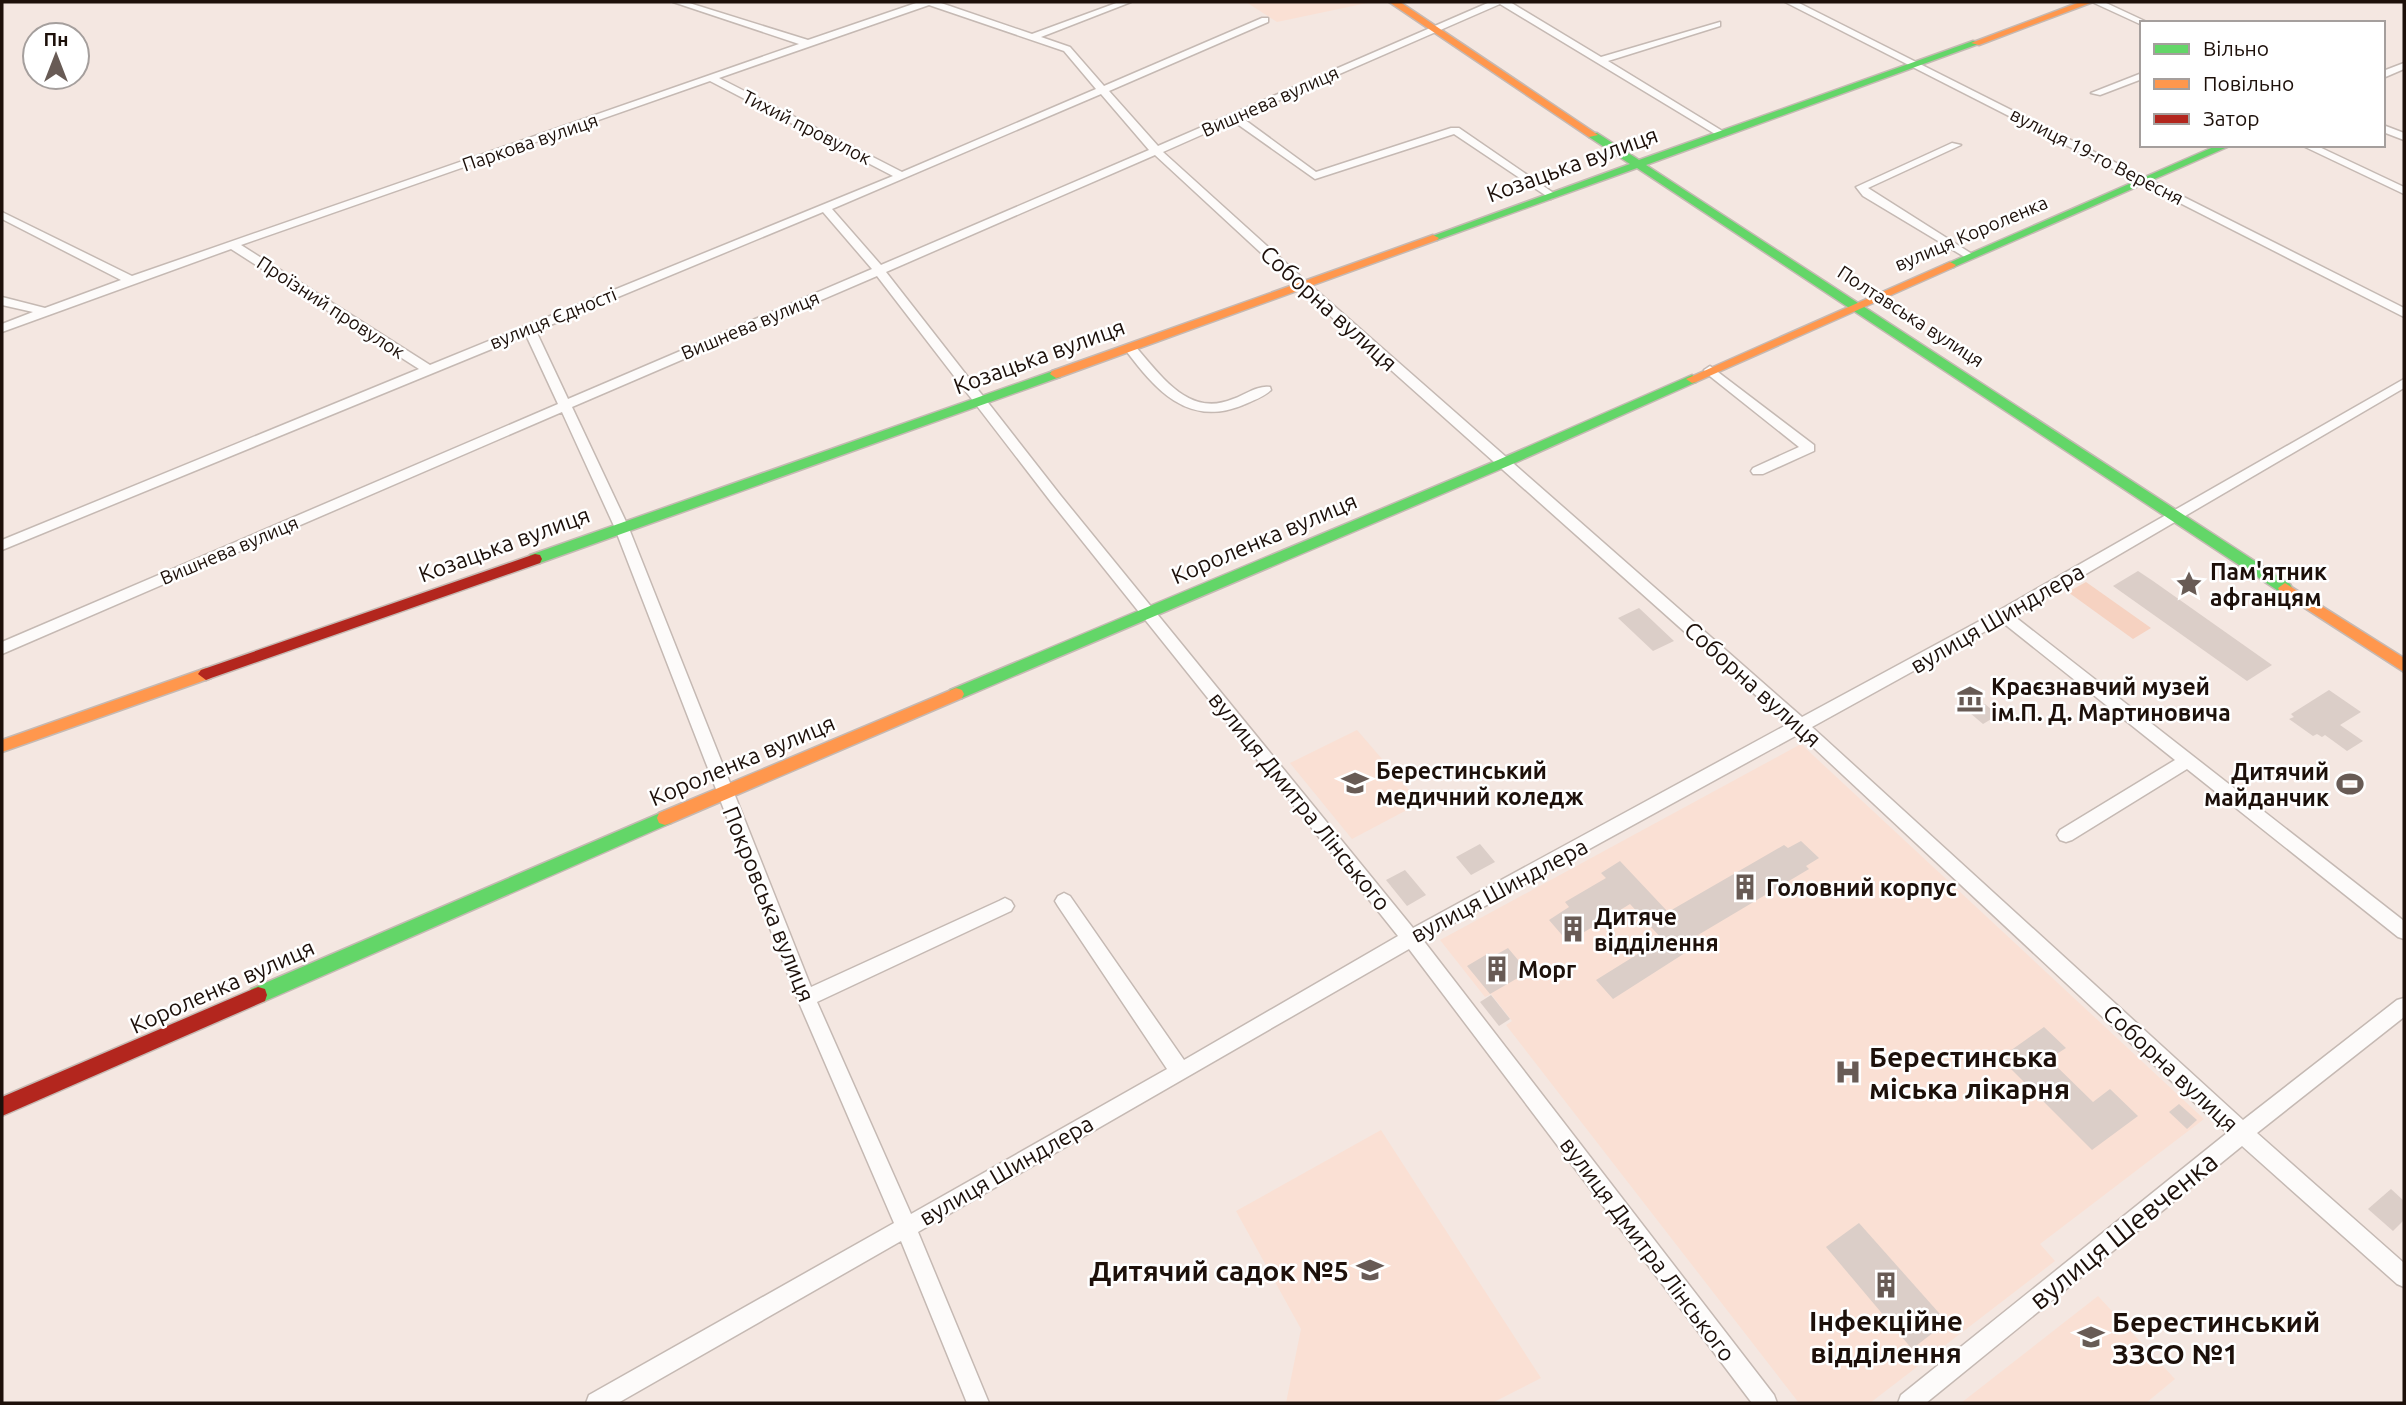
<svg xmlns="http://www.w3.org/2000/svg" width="2406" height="1405" font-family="Ubuntu,sans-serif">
	<rect width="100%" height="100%" fill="#f4e7e1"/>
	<g fill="#fae0d4">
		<path d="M1246,2H1372L1277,22Z"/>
		<path d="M1357,730L1420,803L1352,839L1290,763Z"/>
		<path d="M1801,744L2204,1119L2040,1244L2055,1261L1870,1403H1799L1506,1025L1512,1021L1491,994L1485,997L1440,940Z"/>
		<path d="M1381,1130L1541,1378L1492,1403H1286L1301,1329L1236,1211Z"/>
		<path d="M2098,1296L2175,1379L2146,1403H1961Z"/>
	</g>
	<path fill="#f6d2c1" d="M2086,582L2151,628L2133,639L2068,592Z"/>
	<g fill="#dbcec8">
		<path d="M2138,571L2153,581L2272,665L2247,681L2113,586Z"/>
		<path d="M1639,608L1674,641L1653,651L1618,618Z"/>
		<path d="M2329,690L2361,712L2340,725L2363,741L2347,751L2325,735L2322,737L2317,734L2313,736L2289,719L2294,717L2291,714Z"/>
		<path d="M1985,704L1998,715L1983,724L1970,713Z"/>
		<path d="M1801,841L1819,858L1806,866L1809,869L1693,938L1699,944L1613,999L1596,980L1662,939L1630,904L1568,942L1549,920L1569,907L1565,902L1606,878L1601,873L1620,861L1668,912L1784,845L1788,848Z"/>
		<path d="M1480,844L1495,862L1471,875L1456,857Z"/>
		<path d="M1405,870L1426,895L1407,906L1386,880Z"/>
		<path d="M1508,948L1528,972L1490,994L1467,966L1489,953L1492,957Z"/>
		<path d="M1491,995L1510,1019L1499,1026L1480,1002Z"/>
		<path d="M2044,1027L2066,1048L2049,1059L2093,1102L2110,1089L2138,1116L2092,1150L2000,1058Z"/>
		<path d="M2179,1104L2197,1120L2187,1129L2169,1112Z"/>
		<path d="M2391,1189L2404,1201V1220L2393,1231L2368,1209Z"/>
		<path d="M1859,1223L1947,1322L1912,1349L1826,1247Z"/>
	</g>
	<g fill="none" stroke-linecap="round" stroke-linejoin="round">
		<g stroke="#c5b9b3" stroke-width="3">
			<g id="street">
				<path d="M673,2H686L808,40L919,2H938L1032,34L1119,2H1131L1041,37L1070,47L1104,86L1262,18H1268V22L1109,91L1158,146L1490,2H1510L1601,57L1720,22V26L1608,61L1724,132V136L1720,137L1500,4L1241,117L1316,172L1451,128H1459L1555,194L1556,196L1551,199L1454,134L1315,179L1233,121L1163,152L1307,282L1802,717L1998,611L2404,379V388L2014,616L2404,921V939L2398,937L2187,769L2072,840L2066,842L2060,840L2057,835L2060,830L2175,760L2002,622L1812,727L2243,1120L2397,1000L2404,998V1017L2257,1133L2404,1263V1287L2397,1284L2242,1146L1926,1403H1898L1901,1395L2227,1133L1799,734L1423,940L1774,1395L1777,1403H1752L1409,949L918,1232L989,1403H967L901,1241L618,1403H586L589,1395L894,1223L797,998L614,526L562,412L2,654V642L558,404L526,335L2,550V540L419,369L231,249L2,332V324L33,312L2,305V297L45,308L121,280L2,219V212L132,276L799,44ZM929,5L1064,51L1096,89L902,172L719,78ZM710,81L893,176L430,365L241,245ZM1101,94L1149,150L881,265L832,209ZM1155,155L1299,288L1788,724L1413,928L1061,496L886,272ZM823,212L872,269L568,399L536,331ZM877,276L1051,502L1398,936L1184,1060L1070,896L1064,893L1058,896L1055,901L1058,906L1167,1069L911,1214L817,1002L1011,911L1014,906L1011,901L1005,898L999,901L811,987L628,526L572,407Z"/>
				<path d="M1785,2H1797L2404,308V317Z"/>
				<path d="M2092,2H2104L2149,23H2142V25Z"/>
				<path d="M2404,63V69L2383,78V71Z"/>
				<path d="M2142,73V79L2100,95L2091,93Z"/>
				<path d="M2383,125L2404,133V140L2383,132Z"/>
				<path d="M1952,143L1961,145L1868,188L1972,254L1974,256L1968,259L1863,196L1856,187Z"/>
				<path d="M2301,145H2315L2404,187V194Z"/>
				<path d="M1130,344L1134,345C1161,375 1188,418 1233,399C1245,395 1257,385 1270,387L1271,390C1264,397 1252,401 1243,405C1187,428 1155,389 1124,348Z"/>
				<path d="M1710,366L1814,445V451L1763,474H1753L1751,471L1753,468L1799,447L1706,373L1704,370Z"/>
			</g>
		</g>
		<g stroke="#c5b9b3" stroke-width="3">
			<g id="fast">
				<path d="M1973,41L1981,43L1646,165L2290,584L2292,588L2290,592H2280L1637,168L1437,240L1427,238L1630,164L1589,137V133H1597L1639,160Z"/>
				<path d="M2218,145H2232L1954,267L1950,268L1944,265Z"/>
				<path d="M1056,370L1062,374L1060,377L540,563L535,564L528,559L530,555Z"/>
				<path d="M1692,375L1698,379L1696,382L1508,466L962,698H950L948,694L950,690L1498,460Z"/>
				<path d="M665,811L671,813L673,818L671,823L265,1001L258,1003L251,1001L249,995L251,989Z"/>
			</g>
		</g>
		<g stroke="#c5b9b3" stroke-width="3">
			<g id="slow">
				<path d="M1389,2H1400L1598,135L1589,137Z"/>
				<path d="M2080,2H2093L1979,45L1971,43Z"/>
				<path d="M1433,235L1439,238L1437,240L1060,377L1056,378L1050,374L1052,371Z"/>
				<path d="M1950,262L1956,265L1954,267L1696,382L1692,383L1686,379Z"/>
				<path d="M2285,583L2404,658V672L2280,592L2278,588Z"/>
				<path d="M206,668L214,674L211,678L2,752V740Z"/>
				<path d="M956,688L962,690L964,694L962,698L671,823L665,825L659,823L657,818L659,813Z"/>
			</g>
		</g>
		<g stroke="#c5b9b3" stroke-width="3">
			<g id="jam">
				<path d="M535,554L540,555L542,559L540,563L211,678L206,680L198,674L201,670Z"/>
				<path d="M258,987L265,989L267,995L265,1001L2,1116V1097Z"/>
			</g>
		</g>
		<use href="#street" fill="#fdfbfa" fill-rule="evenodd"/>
		<use href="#fast" fill="#63d668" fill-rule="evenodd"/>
		<use href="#slow" fill="#ff974d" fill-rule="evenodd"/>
		<use href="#jam" fill="#b3261e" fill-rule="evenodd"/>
	</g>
	<defs>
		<g id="sight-bare" transform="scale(2.1)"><path d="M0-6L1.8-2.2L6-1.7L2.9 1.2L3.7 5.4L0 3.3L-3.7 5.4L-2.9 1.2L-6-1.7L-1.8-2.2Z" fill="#685b55" stroke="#fff" stroke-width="2.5" paint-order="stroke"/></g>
		<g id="museum-bare" transform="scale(2.1)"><path d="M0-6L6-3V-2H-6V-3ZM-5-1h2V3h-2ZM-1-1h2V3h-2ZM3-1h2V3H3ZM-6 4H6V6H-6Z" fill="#685b55" stroke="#fff" stroke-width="2.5" paint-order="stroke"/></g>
		<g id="university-bare" transform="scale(2.1)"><path d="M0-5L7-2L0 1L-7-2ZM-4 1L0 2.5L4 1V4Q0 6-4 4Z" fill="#685b55" stroke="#fff" stroke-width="2.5" paint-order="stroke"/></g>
		<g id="stadium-bare" transform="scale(2.1)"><path d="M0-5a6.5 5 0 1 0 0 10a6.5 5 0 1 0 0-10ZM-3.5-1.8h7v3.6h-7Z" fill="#685b55" stroke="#fff" stroke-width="2.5" paint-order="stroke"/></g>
		<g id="building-bare" transform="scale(2.1)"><path d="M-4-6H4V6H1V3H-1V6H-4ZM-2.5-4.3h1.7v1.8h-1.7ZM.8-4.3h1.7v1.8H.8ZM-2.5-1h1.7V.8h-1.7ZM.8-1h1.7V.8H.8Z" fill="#685b55" stroke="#fff" stroke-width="2.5" paint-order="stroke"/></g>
		<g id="hospital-bare" transform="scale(2.1)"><path d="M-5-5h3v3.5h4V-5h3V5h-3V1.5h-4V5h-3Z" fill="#685b55" stroke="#fff" stroke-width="2.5" paint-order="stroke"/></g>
		<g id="school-bare" transform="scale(2.1)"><path d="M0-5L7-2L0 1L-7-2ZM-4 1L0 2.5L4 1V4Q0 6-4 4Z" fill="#685b55" stroke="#fff" stroke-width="2.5" paint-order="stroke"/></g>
	</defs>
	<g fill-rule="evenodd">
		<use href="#sight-bare" x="2189" y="584"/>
		<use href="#museum-bare" x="1970" y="699"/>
		<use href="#university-bare" x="1355" y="783"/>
		<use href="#stadium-bare" x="2350" y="784"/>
		<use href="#building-bare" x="1745" y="887"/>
		<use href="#building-bare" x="1573" y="929"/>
		<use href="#building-bare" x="1497" y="969"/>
		<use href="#hospital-bare" x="1848" y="1072"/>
		<use href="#school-bare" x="1370" y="1270"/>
		<use href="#building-bare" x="1886" y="1285"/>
		<use href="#school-bare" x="2091" y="1337"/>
	</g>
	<g text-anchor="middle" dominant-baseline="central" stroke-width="5" stroke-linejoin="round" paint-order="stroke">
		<g font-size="19" fill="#1d100a" stroke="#fff">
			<text transform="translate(1270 101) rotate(-24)">Вишнева вулиця</text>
			<text transform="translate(807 127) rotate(27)">Тихий провулок</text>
			<text transform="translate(530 142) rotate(-19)">Паркова вулиця</text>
			<text transform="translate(2097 156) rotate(27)">вулиця 19-го Вересня</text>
			<text transform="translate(1971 233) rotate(-23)">вулиця Короленка</text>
			<text transform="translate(331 307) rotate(33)">Проїзний провулок</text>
			<text transform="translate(1911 316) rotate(33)">Полтавська вулиця</text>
			<text transform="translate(553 318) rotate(-22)">вулиця Єдності</text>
			<text transform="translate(750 325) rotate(-23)">Вишнева вулиця</text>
			<text transform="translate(229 550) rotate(-23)">Вишнева вулиця</text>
		</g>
		<g font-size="23" fill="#1d100a" stroke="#fff">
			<text transform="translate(1572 164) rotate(-20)">Козацька вулиця</text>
			<text transform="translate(1329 308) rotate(42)">Соборна вулиця</text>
			<text transform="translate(1039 356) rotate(-20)">Козацька вулиця</text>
			<text transform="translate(1264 538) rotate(-23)">Короленка вулиця</text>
			<text transform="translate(504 544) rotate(-20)">Козацька вулиця</text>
			<text transform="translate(1997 618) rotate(-30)">вулиця Шиндлера</text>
			<text transform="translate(1753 684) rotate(42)">Соборна вулиця</text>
			<text transform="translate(742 760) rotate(-23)">Короленка вулиця</text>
			<text transform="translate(1300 801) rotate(51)">вулиця Дмитра Лінського</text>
			<text transform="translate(1499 890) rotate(-28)">вулиця Шиндлера</text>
			<text transform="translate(769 904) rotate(68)">Покровська вулиця</text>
			<text transform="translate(222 986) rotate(-24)">Короленка вулиця</text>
			<text transform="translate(2171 1068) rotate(43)">Соборна вулиця</text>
			<text transform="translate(1006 1170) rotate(-30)">вулиця Шиндлера</text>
			<text transform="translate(1648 1249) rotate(53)">вулиця Дмитра Лінського</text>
		</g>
		<g font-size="23" font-weight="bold" fill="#1d100a" stroke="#fff" text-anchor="start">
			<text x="2210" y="571">Пам'ятник<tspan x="2210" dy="26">афганцям</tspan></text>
			<text x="1991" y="686">Краєзнавчий музей<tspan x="1991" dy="26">ім.П. Д. Мартиновича</tspan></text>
			<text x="1376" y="770">Берестинський<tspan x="1376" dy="26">медичний коледж</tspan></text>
			<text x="2329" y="771" text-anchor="end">Дитячий<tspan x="2329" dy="26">майданчик</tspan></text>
			<text x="1766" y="887">Головний корпус</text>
			<text x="1594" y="916">Дитяче<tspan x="1594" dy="26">відділення</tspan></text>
			<text x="1518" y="969">Морг</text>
		</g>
		<g font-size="28" font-weight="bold" fill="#1d100a" stroke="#fff" text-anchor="start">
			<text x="1869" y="1056">Берестинська<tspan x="1869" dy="32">міська лікарня</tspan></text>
			<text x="1349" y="1270" text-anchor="end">Дитячий садок №5</text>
			<text x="1886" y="1320" text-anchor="middle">Інфекційне<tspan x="1886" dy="32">відділення</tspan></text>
			<text x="2112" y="1321">Берестинський<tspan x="2112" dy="32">ЗЗСО №1</tspan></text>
		</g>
		<g font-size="28" fill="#1d100a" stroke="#fff">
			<text transform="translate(2123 1230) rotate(-39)">вулиця Шевченка</text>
		</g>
	</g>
	<rect width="2406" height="1405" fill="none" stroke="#1d100a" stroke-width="7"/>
	<rect x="2140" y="21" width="245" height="126" fill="#ffffff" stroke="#a59f9d" stroke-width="2"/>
	<rect x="2154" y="44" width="35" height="10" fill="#63d668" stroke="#a59f9d" stroke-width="2"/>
	<text x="2203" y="56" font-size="21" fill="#1d100a">Вільно</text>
	<rect x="2154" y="79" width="35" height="10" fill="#ff974d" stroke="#a59f9d" stroke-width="2"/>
	<text x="2203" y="91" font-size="21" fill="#1d100a">Повільно</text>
	<rect x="2154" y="114" width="35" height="10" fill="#b3261e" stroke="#a59f9d" stroke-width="2"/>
	<text x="2203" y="126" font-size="21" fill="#1d100a">Затор</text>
	<g transform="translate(56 56)"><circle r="33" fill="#ffffff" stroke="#a59f9d" stroke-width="2"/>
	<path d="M0-5L12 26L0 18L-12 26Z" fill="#685b55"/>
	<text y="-10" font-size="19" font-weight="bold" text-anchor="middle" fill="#1d100a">Пн</text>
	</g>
</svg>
